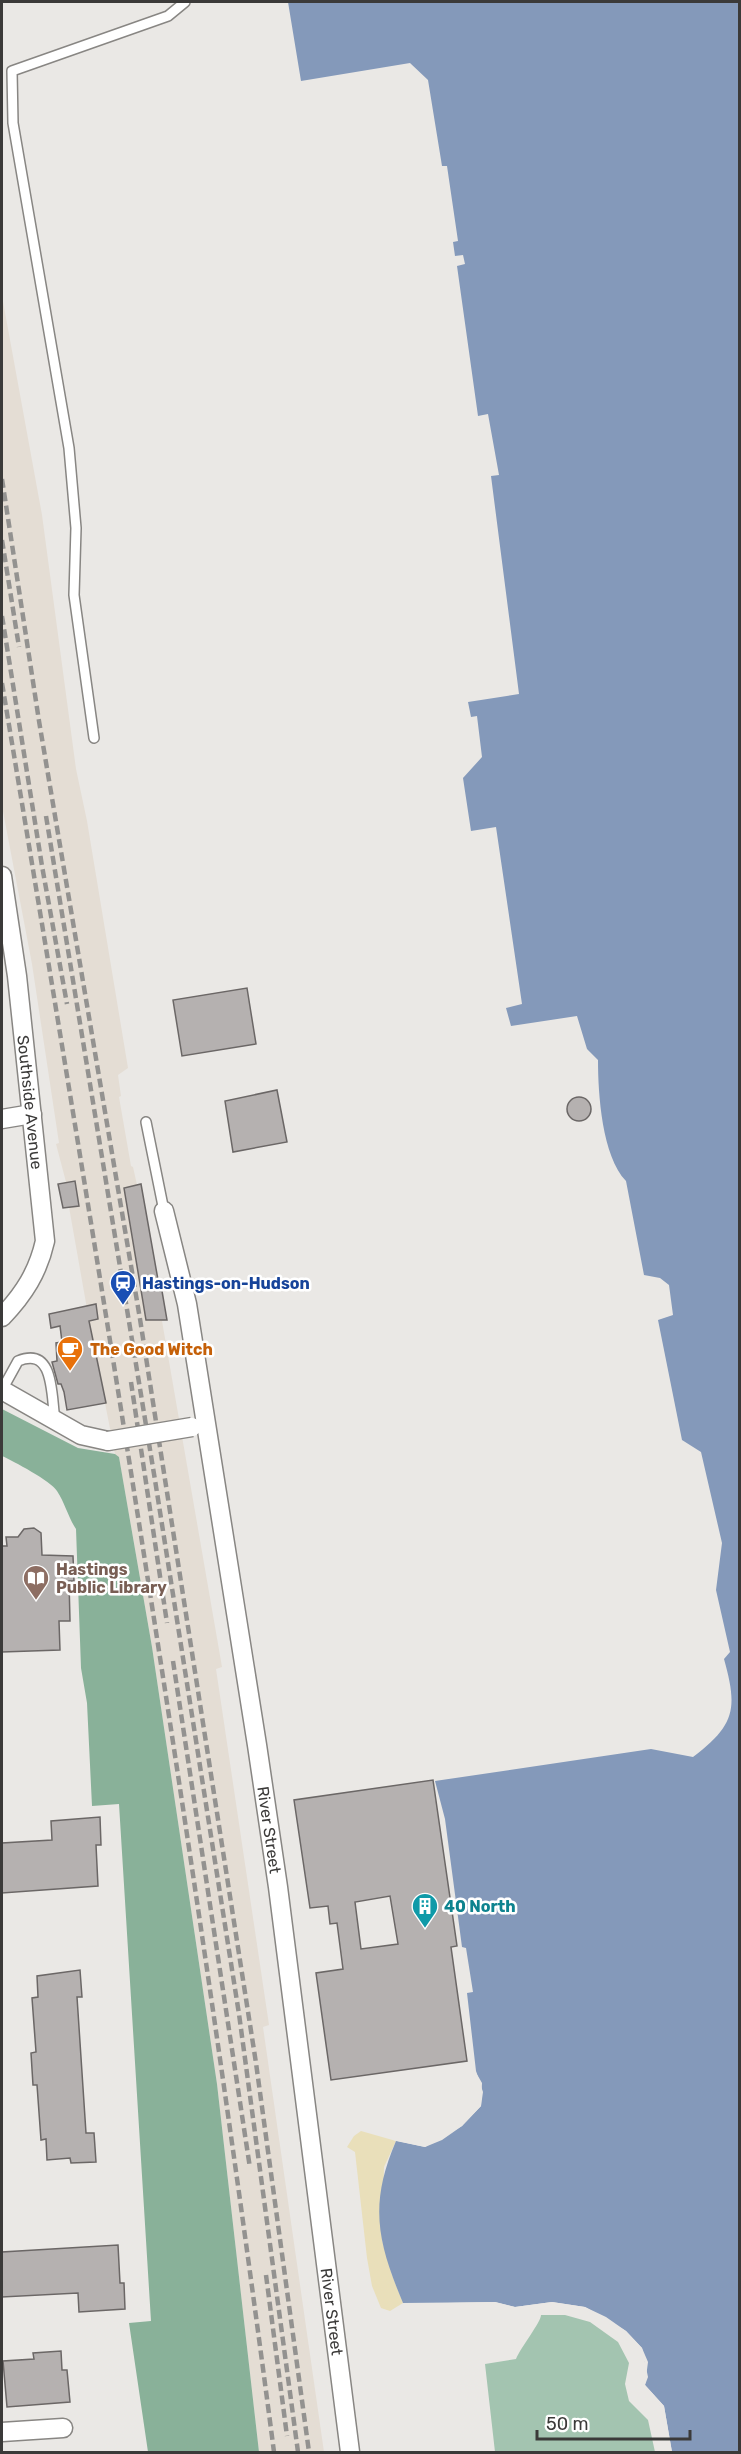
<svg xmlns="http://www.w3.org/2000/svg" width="741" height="2454" font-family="Rubik,sans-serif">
	<rect width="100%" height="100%" fill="#eae8e5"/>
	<path fill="#e4ddd4" d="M2,296L42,515L76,769L87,821L128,1068L118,1075L121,1096L119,1097L131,1166L133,1167L137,1185L141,1184L148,1224L140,1225L160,1291H162L167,1320L162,1321L222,1667L216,1669L269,2025L263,2027L324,2452H259L217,2084L152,1647L119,1457L115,1454L92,1337L69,1207L63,1208L58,1184L66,1182L56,1144L59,1143L32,964L2,806Z"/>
	<path fill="#a3c4b0" d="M541,2315H565L590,2322L618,2342L629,2363L625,2384L629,2401L648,2420L655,2452H495L485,2364L516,2359C521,2347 541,2322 541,2315Z"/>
	<path fill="#89b199" d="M2,1409L78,1448L115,1454L119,1457L152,1647L217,2084L259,2452H148L129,2323L151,2321L119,1804L92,1806L87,1703L81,1668L76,1529C68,1517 65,1503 57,1491C51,1481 13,1461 2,1456Z"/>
	<path fill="#e9dfba" d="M361,2131L396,2141L384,2167L382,2240L392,2275L403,2303L390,2311L381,2308L372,2286L367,2258L355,2152L347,2147L354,2136Z"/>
	<path fill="#8499ba" d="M288,2H739V2452H672L664,2406L645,2385L648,2377L642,2348L626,2331L585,2307L552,2302L515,2307L495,2302L403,2303C377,2241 369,2204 396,2141L425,2147L462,2126L481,2106L483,2092L476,2071L467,1993L473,1992L466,1948L462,1947L445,1819L435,1781L651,1749L693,1757C735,1725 738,1709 724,1659L730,1652L716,1590L722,1543L701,1452L682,1440L658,1320L673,1315L669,1285L660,1278L644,1275L626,1181C602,1156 598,1094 598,1060L587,1049L577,1016L511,1026L506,1008L522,1004L496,827L471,831L463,778L482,757L477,716L471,717L468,702L519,694L491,476L499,475L488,414L478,416L457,266L465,264L463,255L455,256L453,242L458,241L447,166H442L428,80L410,63L301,81Z"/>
	<g fill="#eae8e5">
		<path d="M474,2069L482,2083L481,2106L462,2126L442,2140L425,2147L393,2140L396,2138L425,2144L460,2124L478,2104L480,2092Z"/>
		<path d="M495,2302L515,2307L552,2302L585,2307L606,2317L626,2331L642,2348L648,2362L645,2385L664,2406L672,2452H669L661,2407L642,2386L645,2363L639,2350L605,2320L584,2310L552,2305L515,2310L495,2305L415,2307L401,2304Z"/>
	</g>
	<g fill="#b5b1b0" stroke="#6b6766" stroke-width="1.5" fill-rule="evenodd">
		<path d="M247,988L256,1044L182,1056L173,1000Z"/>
		<path d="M277,1090L287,1142L233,1152L225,1101Z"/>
		<circle cx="579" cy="1109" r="12"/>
		<path d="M75,1181L79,1206L63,1208L58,1184Z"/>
		<path d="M141,1184L160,1291H162L167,1320H146L124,1188Z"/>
		<path d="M96,1304L98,1319L89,1321L106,1403L67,1410L64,1392L61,1384H58L52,1362L57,1361L56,1343L62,1342L60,1326L51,1328L49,1314Z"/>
		<path d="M34,1528L41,1533L42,1555L73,1556L74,1581H69L70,1621H59L60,1650L2,1652V1546H7L6,1537H18L24,1529Z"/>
		<path d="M433,1780L457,1946L451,1947L467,2061L331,2080L316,1973L343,1969L337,1923L330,1924L328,1906L310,1908L294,1800ZM390,1896L398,1944L361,1949L355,1902Z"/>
		<path d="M100,1817L101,1845H96L98,1886L2,1893V1843L52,1840L51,1821Z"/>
		<path d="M80,1970L82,1997H77L86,2133H94L96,2162L71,2163L70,2158L47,2160L46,2139L41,2140L37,2085H33L31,2053L36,2052L32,1998L38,1997L37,1976Z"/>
		<path d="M118,2245L120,2283H124L125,2309L79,2312L78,2293L2,2297V2252Z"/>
		<path d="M61,2351L62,2370H67L70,2402L7,2407L3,2361L34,2359L33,2353Z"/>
	</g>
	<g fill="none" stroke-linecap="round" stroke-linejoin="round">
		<g stroke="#888683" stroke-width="12">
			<g id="lane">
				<path d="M94,738L74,595L76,528L69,448L13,123L12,71L168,16L185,2"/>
				<path d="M146,1122L164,1211"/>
				<path d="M2,1390L18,1361C55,1346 51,1396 55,1420"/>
			</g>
		</g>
		<g stroke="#888683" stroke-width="21">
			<g id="street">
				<path id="s1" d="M2,876L17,976L45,1241C38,1272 24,1294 2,1317"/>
				<path d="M2,1119L32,1114"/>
				<path id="s2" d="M164,1211L187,1304L257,1745L278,1887L350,2452"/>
				<path d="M2,1390L81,1435L108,1441"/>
				<path d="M2,2432L63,2428"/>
			</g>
		</g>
		<use href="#lane" stroke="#fff" stroke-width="9"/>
		<use href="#street" stroke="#fff" stroke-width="18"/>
		<g stroke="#939290" stroke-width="4.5" stroke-dasharray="9 4.5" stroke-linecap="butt">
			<path d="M2,479L39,721L140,1319L256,2063L309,2452"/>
			<path d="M2,540L19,647"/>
			<path d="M2,616L42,866L67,1004"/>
			<path d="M2,683C100,1272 197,1861 274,2452"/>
			<path d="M46,816L155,1480L239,2014L298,2452"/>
			<path d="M131,1382L167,1623"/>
			<path d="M173,1661L250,2168"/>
			<path d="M266,2275L287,2436"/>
		</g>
		<g stroke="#888683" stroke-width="21" stroke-linecap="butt">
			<path id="street-bridge" d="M108,1441L192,1427"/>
		</g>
		<use href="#street-bridge" stroke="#fff" stroke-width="18"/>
	</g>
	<defs>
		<g id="station-pin" transform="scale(1.35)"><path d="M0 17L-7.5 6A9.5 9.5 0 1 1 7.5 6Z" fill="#1a4fb4" stroke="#fff"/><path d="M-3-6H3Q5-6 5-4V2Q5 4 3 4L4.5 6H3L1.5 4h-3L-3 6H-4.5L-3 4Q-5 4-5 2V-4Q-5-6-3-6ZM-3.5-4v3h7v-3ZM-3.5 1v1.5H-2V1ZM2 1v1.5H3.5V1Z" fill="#fff"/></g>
		<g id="cafe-pin" transform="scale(1.35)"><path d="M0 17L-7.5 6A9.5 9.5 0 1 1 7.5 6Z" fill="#e8710a" stroke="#fff"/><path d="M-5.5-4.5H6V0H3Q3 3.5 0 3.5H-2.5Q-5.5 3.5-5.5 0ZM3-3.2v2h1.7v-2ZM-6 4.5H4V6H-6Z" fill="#fff"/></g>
		<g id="library-pin" transform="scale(1.35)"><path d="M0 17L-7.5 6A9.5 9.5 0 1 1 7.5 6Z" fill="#8d6e63" stroke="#fff"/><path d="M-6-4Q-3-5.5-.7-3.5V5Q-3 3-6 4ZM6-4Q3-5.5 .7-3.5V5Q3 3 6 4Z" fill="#fff"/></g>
		<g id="building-pin" transform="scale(1.35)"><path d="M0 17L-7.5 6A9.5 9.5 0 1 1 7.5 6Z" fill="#0f9aa8" stroke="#fff"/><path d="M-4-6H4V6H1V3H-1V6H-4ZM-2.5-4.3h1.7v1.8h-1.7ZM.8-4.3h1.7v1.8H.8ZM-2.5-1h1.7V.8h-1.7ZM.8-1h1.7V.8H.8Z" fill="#fff"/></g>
	</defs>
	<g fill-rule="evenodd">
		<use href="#station-pin" x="123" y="1283"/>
		<use href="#cafe-pin" x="70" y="1349"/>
		<use href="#library-pin" x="36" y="1578"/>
		<use href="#building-pin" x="425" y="1906"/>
	</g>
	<g text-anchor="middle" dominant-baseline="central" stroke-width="5" stroke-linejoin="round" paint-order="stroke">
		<g font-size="16" fill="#3b3a39" stroke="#fff">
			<text stroke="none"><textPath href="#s1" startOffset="228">Southside Avenue</textPath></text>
			<text stroke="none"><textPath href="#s2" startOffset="628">River Street</textPath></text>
			<text stroke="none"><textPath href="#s2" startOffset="1114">River Street</textPath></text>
		</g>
		<g font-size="16" font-weight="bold" fill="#164399" stroke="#fff" text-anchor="start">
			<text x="142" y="1283">Hastings-on-Hudson</text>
		</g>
		<g font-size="16" font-weight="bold" fill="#c56008" stroke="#fff" text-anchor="start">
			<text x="90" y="1349">The Good Witch</text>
		</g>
		<g font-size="16" font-weight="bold" fill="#785e54" stroke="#fff" text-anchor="start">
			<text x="56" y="1569">Hastings<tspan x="56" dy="18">Public Library</tspan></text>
		</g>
		<g font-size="16" font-weight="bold" fill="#0d838f" stroke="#fff" text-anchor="start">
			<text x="444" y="1906">40 North</text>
		</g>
	</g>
	<rect width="741" height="2454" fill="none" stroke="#3b3a39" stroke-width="6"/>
	<path d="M537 2430v9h153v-9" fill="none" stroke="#3b3a39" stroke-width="3"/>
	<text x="546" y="2430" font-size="18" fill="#3b3a39" stroke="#ffffff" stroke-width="4.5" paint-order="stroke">50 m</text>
</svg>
